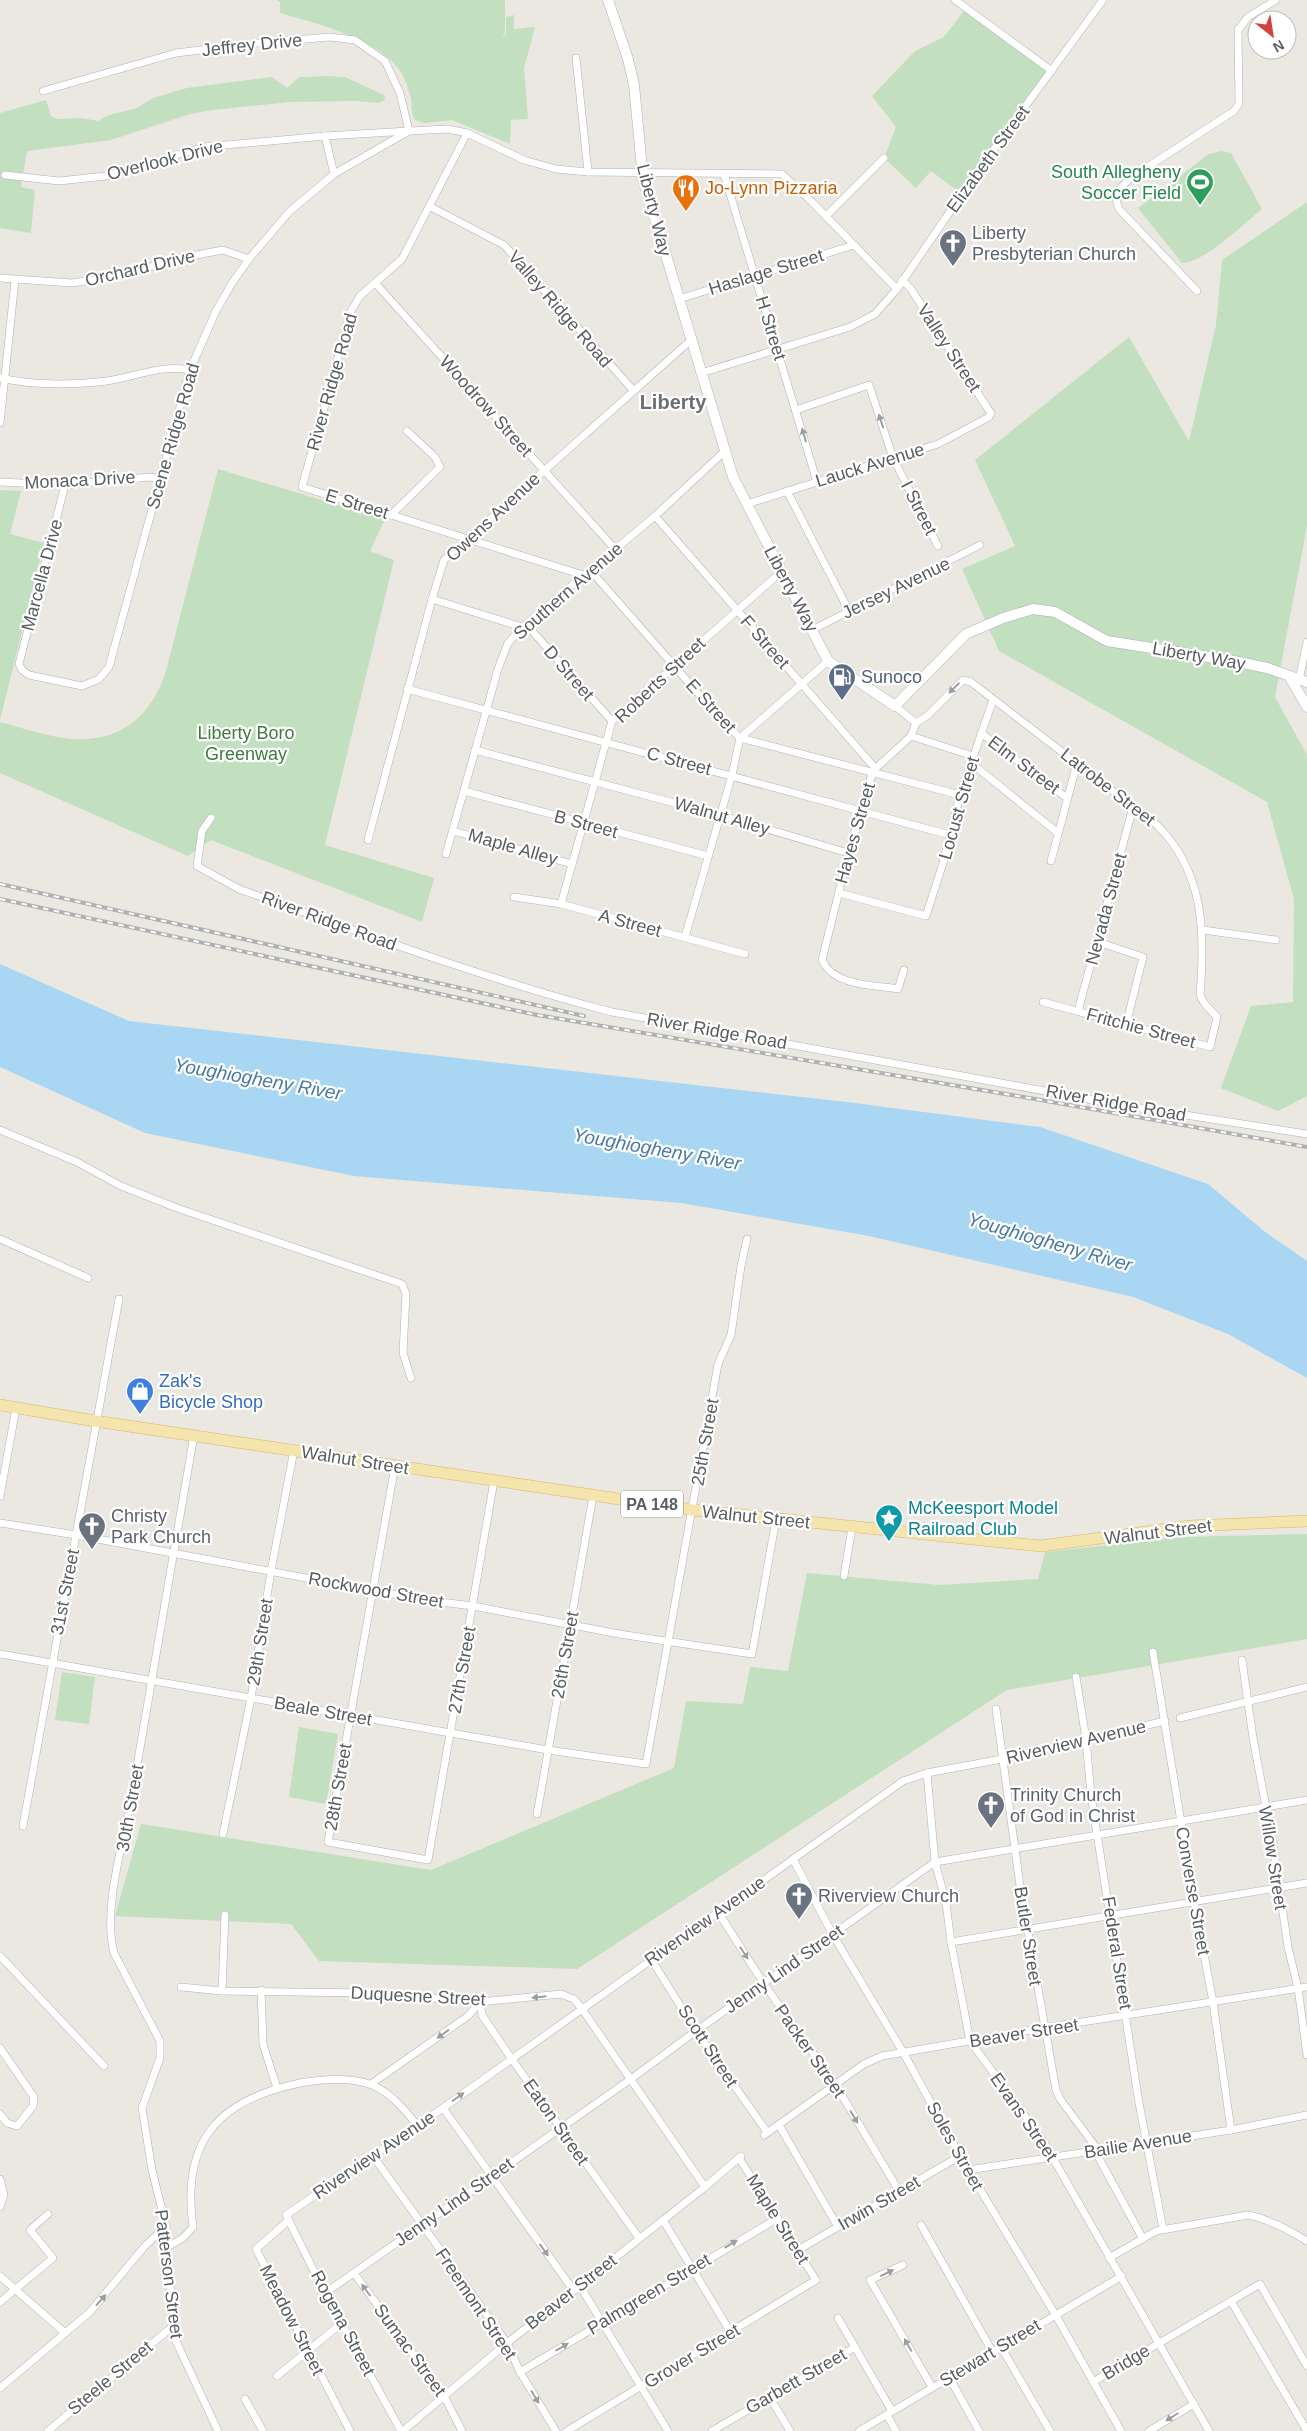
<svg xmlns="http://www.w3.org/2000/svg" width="1307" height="2431" font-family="Helvetica,sans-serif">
	<rect width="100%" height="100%" fill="#eae8e1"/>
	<g fill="#c2dfc0">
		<path d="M277,0H505V33L501,40L506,34V17L514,15V29L535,27L524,68L528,119L511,120L510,144L452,120L424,123L415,120C410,111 413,104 410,95C408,87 403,73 397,67C375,38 315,23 280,13V2Z"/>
		<path d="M966,8L1052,71L962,194L931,171L916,188L884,158L896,127L872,96L915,51L944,37Z"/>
		<path d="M326,76L345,77L384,95L385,100L379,103L356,101L291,102L212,110L190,114L111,140L27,151L21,187L35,190L31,233L0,228V113L46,100L51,116L58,119L81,118L98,121L109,115L137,108L153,98L187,88L272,77L287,88L299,77Z"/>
		<path d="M1221,151L1231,153L1262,209C1243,224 1206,262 1182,263L1138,208L1209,154Z"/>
		<path d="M1307,202V526L1275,697L1307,755V1096L1278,1111L1221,1088L1251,1006L1293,1002L1294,899L1267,802L999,651L962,569L1015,546L975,460L1129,337L1189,441L1216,325L1222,260Z"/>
		<path d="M218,469L385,519L370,551L394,560L325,845L434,878L422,922L211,840L188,856L0,773V722C23,728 48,737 72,739C121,742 151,717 166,671Z"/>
		<path d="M0,490L21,491L10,534L44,543L0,720Z"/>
		<path d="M1307,1534V1639L1007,1690L577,1969L319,1961L291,1924L115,1916L141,1824L431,1870L674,1768L686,1701L743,1704L750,1667L788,1671L807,1573L939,1585L1038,1579L1045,1552L1180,1537Z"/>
		<path d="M62,1672L95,1677L89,1724L55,1720Z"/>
		<path d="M299,1727L338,1734L326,1804L289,1797Z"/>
	</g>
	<path fill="#a9d7f3" d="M0,964L129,1021L847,1102L1040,1127L1208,1184L1264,1231L1307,1261V1378L1228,1334L1133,1297L869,1236L681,1203L354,1176L145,1133L0,1067Z"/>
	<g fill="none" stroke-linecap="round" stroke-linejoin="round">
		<g stroke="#afb2b5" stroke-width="8">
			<g id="street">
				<path d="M955,0L1052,71"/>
				<path d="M576,58L588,172"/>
				<path d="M467,133L402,259L360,296L351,311L302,487L583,575"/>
				<path d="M325,136L334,174"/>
				<path d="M724,174L817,482"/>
				<path d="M5,175L59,181L106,176L204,147L325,136L409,131L400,93L385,61L355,40L330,37L258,43L176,53L43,91"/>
				<path d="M429,206L504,245L633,390"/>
				<path d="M826,216L884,158"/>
				<path d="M0,278L72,283L119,276L181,258L223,250L249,259"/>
				<path d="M376,284L615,549"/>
				<path d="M1197,291L1119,209C1111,194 1124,183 1135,175L1234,111L1239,104L1238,30L1248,17L1276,0"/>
				<path d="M679,299L854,245"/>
				<path d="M701,373L850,327L875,314L897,289L975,175L1103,0"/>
				<path d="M0,378C35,386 72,385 107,381C134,377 163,364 190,370"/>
				<path d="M796,410L869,385L893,458L938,546"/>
				<path d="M0,423L15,280"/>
				<path d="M0,482L65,485L150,477L161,479"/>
				<path d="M65,485L19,664L22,670L29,675L82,686L99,679L109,667L190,370L216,311L232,283L249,259L289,212L334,174L409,131L448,129L467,133L524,160L556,169L588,172L782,174L812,202L897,289"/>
				<path d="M787,491L849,611"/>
				<path d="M747,504L938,444L989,417L991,413L988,409L911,289L902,280"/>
				<path d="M391,515L440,467L435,457L407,431"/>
				<path d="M655,516L875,768"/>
				<path d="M591,571L719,717L740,738L960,795"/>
				<path d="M432,599L522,627"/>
				<path d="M526,624L612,721"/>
				<path d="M812,630L980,545"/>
				<path d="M1299,680L1307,642"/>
				<path d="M407,689L950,835"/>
				<path d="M895,706L916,723"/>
				<path d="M916,723L927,716L963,680L971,682L1157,825C1205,873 1205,933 1200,995L1204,1003L1217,1017L1210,1047L1043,1002"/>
				<path d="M981,733L1067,798"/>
				<path d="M911,736L973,756L976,767L1058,833"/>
				<path d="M475,750L720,815L848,853"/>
				<path d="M464,791L708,856"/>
				<path d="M211,818L202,831L197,866L239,889C362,933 485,979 612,1012L1121,1105L1307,1134"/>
				<path d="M453,831L572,864"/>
				<path d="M368,840L432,599L444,560L691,340"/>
				<path d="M446,854L498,669L508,643L526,624L655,516L725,451"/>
				<path d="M1051,861L1077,763"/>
				<path d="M839,893L926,916L943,863L960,795L993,700"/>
				<path d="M514,897L561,904L745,954"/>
				<path d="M561,904L612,721L781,572"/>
				<path d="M1203,930L1276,940"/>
				<path d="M685,937L732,775L740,738L828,661"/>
				<path d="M1098,942L1143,957L1126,1025"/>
				<path d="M904,970L898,989C874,985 833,986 822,960L849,851L873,771L911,736L916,723"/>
				<path d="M1078,1011L1133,807"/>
				<path d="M0,1130L77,1162L121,1186L177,1208L402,1284L406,1294L403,1353L411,1378"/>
				<path d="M0,1239L88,1278"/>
				<path d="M194,1435C174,1553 154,1671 133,1789C125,1837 102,1907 114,1953L160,2041V2058L142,2108L152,2170L166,2226L174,2337L218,2431"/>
				<path d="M395,1466L328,1842L428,1860L494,1481"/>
				<path d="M0,1496L16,1408"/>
				<path d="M0,1523L76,1535L424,1600L473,1606L619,1634L752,1654L776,1519"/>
				<path d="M844,1576L852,1527"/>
				<path d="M1153,1652L1194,1901L1213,2002L1231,2130"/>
				<path d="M0,1654L548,1750L646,1764L718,1364L731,1335L741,1266L747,1239"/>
				<path d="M1242,1660L1253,1738L1273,1845L1288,1947L1298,1988L1307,2055"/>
				<path d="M1076,1677L1086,1739L1091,1795L1139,2103L1163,2229"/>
				<path d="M996,1709L1020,1886L1056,2090L1060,2099L1098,2150"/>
				<path d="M1180,1718L1307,1687"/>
				<path d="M927,1773L935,1862L946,1903L951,1942L970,2041L1042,2139L1209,2431"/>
				<path d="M537,1814L593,1496"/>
				<path d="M23,1826L119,1299"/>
				<path d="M223,1834L251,1698L271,1571L294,1450"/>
				<path d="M793,1859L833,1935L903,2052L960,2156L1055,2314L1121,2431"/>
				<path d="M718,1912L764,1984L835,2084L899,2191"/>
				<path d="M951,1942L1307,1883"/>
				<path d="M0,1956L104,2066"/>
				<path d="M651,1959L696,2031L767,2132"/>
				<path d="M181,1987L222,1991L371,1993L480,2002L561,1994L574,1999L582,2009L705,2187"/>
				<path d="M261,1990L263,2044L277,2088"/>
				<path d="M222,1991L225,1915"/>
				<path d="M480,2002L482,2015L511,2058L639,2238"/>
				<path d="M0,2048L34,2097L33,2106L17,2126L7,2123L0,2114"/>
				<path d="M371,2084L468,2016L480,2002"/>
				<path d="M443,2108L574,2291"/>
				<path d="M779,2125L838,2227"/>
				<path d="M764,2135L864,2064L882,2056L1043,2028L1307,1987"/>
				<path d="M1095,2151L1143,2239"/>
				<path d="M373,2156L507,2343L520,2372L556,2431"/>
				<path d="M968,2170L1231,2130L1307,2115"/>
				<path d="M0,2179L4,2195L0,2207"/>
				<path d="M289,2220L256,2249L350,2431"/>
				<path d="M663,2220L731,2333"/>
				<path d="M921,2225L992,2351"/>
				<path d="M167,2247L183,2238L193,2227C181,2141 218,2100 300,2083C321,2079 352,2077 372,2085C391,2093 404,2109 417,2125"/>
				<path d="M798,2250L960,2156"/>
				<path d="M1109,2258L1156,2231L1248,2215C1269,2219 1289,2230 1307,2241"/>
				<path d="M903,2265L870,2280L932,2387"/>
				<path d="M354,2273L444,2396L462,2431"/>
				<path d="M0,2276L65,2333"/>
				<path d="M580,2286L668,2431"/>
				<path d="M325,2293L631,2079L696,2031L935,1862L1307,1800"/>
				<path d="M1231,2301L1307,2431"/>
				<path d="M0,2302L53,2258L30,2230L48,2214"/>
				<path d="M838,2318L892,2411"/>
				<path d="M1001,2347L1050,2431"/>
				<path d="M520,2372L778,2218"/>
				<path d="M277,2376L342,2323"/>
				<path d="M949,2377L979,2431"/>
				<path d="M1093,2382L1260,2284L1307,2366"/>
				<path d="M0,2388L90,2312L144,2247L166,2226"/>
				<path d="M769,2396L790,2431"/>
				<path d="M245,2399L263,2431"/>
				<path d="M887,2415L896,2431"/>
				<path d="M48,2431L173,2326"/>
				<path d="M401,2431L325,2293L286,2215L443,2108L903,1781L927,1773L1002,1759L1165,1721"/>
				<path d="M403,2431L507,2343L705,2187L741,2156"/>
				<path d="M567,2431L816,2280L739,2158"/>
				<path d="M712,2431L855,2347"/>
				<path d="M859,2431L1122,2276"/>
				<path d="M1149,2431L1194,2404"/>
			</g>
		</g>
		<g stroke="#aeb1b5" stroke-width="11">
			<g id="secondary">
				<path d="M608,0L628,59L634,85L643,179L733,477L828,661L895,706L966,634L1003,618L1033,609L1055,612L1107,641L1234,661L1267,668L1307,682"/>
				<path d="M1289,676L1307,707"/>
			</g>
		</g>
		<g stroke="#deb567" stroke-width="12">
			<path id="primary" d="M0,1405L95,1421L693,1510L1041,1546L1190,1526L1307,1521"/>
		</g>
		<use href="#street" stroke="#fff" stroke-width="7"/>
		<use href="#secondary" stroke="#fff" stroke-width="10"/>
		<use href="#primary" stroke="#f4e4ad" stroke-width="11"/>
		<g stroke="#afb0b0" stroke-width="4">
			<g id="rail">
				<path d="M0,884L584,1016"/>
				<path d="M0,899L537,1015L1035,1099L1307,1147"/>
			</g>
		</g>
		<use href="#rail" stroke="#fff" stroke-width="2" stroke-dasharray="5.5" stroke-linecap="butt"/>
	</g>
	<defs><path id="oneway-solid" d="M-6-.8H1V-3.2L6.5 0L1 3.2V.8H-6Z" transform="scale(1.25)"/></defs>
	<g fill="#9c9ea0">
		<use href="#oneway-solid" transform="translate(881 421) rotate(-109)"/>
		<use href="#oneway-solid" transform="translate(804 435) rotate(-106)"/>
		<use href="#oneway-solid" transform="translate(954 688) rotate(135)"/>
		<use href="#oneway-solid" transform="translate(744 1953) rotate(57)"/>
		<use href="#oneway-solid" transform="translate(539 1997) rotate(174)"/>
		<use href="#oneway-solid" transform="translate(443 2034) rotate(144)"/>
		<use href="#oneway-solid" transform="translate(458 2097) rotate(-36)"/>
		<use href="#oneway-solid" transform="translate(854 2117) rotate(59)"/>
		<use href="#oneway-solid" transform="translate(731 2244) rotate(-31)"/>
		<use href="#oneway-solid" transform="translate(544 2250) rotate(54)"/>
		<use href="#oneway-solid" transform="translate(887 2273) rotate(-25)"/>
		<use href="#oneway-solid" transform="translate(366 2290) rotate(-126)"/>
		<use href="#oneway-solid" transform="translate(101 2300) rotate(-48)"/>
		<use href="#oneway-solid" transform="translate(908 2345) rotate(-120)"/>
		<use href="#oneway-solid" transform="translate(562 2347) rotate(-31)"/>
		<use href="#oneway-solid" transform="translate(535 2397) rotate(59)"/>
		<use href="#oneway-solid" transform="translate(1172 2417) rotate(148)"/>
	</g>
	<defs>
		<g id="stadium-pin" transform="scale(1.4375)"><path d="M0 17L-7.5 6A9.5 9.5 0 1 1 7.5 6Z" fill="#2e9e5b" stroke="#fff"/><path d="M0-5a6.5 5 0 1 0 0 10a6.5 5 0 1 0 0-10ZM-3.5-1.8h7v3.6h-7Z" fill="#fff"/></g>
		<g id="restaurant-pin" transform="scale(1.4375)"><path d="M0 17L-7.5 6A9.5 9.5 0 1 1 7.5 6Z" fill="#e8710a" stroke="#fff"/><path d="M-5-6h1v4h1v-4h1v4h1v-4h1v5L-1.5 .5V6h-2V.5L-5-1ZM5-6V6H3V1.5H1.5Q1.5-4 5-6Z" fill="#fff"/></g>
		<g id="church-pin" transform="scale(1.4375)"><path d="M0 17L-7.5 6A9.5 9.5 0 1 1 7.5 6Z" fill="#6b7280" stroke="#fff"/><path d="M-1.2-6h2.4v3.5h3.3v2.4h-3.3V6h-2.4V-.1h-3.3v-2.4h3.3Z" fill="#fff"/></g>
		<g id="fuel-pin" transform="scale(1.4375)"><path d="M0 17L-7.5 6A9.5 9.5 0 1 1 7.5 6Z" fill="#5c6f8a" stroke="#fff"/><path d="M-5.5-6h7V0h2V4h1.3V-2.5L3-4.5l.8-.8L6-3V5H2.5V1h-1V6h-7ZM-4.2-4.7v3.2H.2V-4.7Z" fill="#fff"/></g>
		<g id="shop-pin" transform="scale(1.4375)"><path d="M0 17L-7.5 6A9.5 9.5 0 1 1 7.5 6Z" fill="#3f7fe0" stroke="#fff"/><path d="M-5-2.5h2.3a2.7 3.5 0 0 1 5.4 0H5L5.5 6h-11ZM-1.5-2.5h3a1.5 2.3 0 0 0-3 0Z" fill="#fff"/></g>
		<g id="sight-pin" transform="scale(1.4375)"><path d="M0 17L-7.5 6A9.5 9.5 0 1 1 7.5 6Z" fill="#0f9aa8" stroke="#fff"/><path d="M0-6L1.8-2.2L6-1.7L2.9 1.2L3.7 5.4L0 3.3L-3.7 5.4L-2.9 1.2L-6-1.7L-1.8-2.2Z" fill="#fff"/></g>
	</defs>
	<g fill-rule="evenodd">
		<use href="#stadium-pin" x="1200" y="182"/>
		<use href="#restaurant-pin" x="686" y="188"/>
		<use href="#church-pin" x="953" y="243"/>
		<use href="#fuel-pin" x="842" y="677"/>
		<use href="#shop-pin" x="140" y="1391"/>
		<use href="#sight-pin" x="889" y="1518"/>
		<use href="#church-pin" x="92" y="1526"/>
		<use href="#church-pin" x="991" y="1805"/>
		<use href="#church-pin" x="799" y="1896"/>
	</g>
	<g text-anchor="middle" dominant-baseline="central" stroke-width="4.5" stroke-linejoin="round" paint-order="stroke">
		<rect fill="#fff" stroke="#8c8e90" stroke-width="1" x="621" y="1490.5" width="62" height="27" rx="4"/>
		<g font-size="16" font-weight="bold" fill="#5a5d60">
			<text x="652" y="1504">PA 148</text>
		</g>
		<g font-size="18" fill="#5a5d60" stroke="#fff">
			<text transform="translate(252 45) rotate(-6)">Jeffrey Drive</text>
			<text transform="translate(988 159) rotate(-54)">Elizabeth Street</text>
			<text transform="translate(165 160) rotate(-14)">Overlook Drive</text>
			<text transform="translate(654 210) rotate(76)">Liberty Way</text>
			<text transform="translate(140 268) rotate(-13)">Orchard Drive</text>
			<text transform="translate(766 272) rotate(-17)">Haslage Street</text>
			<text transform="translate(560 309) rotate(49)">Valley Ridge Road</text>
			<text transform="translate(771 328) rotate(73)">H Street</text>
			<text transform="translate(949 348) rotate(57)">Valley Street</text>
			<text transform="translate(332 382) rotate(-74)">River Ridge Road</text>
			<text transform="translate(486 406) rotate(48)">Woodrow Street</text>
			<text transform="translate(173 436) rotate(-74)">Scene Ridge Road</text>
			<text transform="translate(870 465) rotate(-17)">Lauck Avenue</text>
			<text transform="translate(80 480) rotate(-3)">Monaca Drive</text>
			<text transform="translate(357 504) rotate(17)">E Street</text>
			<text transform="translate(919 508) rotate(63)">I Street</text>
			<text transform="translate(493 517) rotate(-43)">Owens Avenue</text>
			<text transform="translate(42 575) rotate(-75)">Marcella Drive</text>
			<text transform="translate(896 588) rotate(-26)">Jersey Avenue</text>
			<text transform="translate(791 589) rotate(62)">Liberty Way</text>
			<text transform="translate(568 591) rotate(-41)">Southern Avenue</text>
			<text transform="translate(765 642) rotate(49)">F Street</text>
			<text transform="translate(1199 656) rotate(10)">Liberty Way</text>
			<text transform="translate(569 673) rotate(49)">D Street</text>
			<text transform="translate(660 680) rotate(-43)">Roberts Street</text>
			<text transform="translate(711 706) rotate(48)">E Street</text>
			<text transform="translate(679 761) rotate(15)">C Street</text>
			<text transform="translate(1024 765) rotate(37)">Elm Street</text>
			<text transform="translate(1108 787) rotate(38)">Latrobe Street</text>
			<text transform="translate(959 808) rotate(-74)">Locust Street</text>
			<text transform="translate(722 816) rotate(16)">Walnut Alley</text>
			<text transform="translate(586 824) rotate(15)">B Street</text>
			<text transform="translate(855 833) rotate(-74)">Hayes Street</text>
			<text transform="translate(513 847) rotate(16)">Maple Alley</text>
			<text transform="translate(1106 909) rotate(-75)">Nevada Street</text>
			<text transform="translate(329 921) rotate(20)">River Ridge Road</text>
			<text transform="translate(630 923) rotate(15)">A Street</text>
			<text transform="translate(1141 1028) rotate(15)">Fritchie Street</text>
			<text transform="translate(717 1031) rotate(10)">River Ridge Road</text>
			<text transform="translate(1116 1103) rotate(10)">River Ridge Road</text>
			<text transform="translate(705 1442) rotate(-80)">25th Street</text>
			<text transform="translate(355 1460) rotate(9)">Walnut Street</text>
			<text transform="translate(756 1517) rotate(6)">Walnut Street</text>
			<text transform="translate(1158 1532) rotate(-7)">Walnut Street</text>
			<text transform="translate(376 1590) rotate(10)">Rockwood Street</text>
			<text transform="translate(65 1592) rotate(-79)">31st Street</text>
			<text transform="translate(260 1642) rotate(-81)">29th Street</text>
			<text transform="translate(565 1655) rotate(-80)">26th Street</text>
			<text transform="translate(462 1670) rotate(-80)">27th Street</text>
			<text transform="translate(323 1711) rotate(10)">Beale Street</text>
			<text transform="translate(1076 1742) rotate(-13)">Riverview Avenue</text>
			<text transform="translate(338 1787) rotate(-80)">28th Street</text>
			<text transform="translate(130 1808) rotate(-80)">30th Street</text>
			<text transform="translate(1273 1858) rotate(81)">Willow Street</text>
			<text transform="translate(1193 1891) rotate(80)">Converse Street</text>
			<text transform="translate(705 1921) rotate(-35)">Riverview Avenue</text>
			<text transform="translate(1028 1936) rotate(81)">Butler Street</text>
			<text transform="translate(1117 1953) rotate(81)">Federal Street</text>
			<text transform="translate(784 1969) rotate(-35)">Jenny Lind Street</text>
			<text transform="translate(418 1996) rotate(3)">Duquesne Street</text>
			<text transform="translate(1024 2033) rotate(-9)">Beaver Street</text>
			<text transform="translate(708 2046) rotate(57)">Scott Street</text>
			<text transform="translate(810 2051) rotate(55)">Packer Street</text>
			<text transform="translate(1024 2117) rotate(55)">Evans Street</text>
			<text transform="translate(556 2122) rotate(55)">Eaton Street</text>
			<text transform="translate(1138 2144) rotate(-9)">Bailie Avenue</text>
			<text transform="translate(955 2146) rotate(61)">Soles Street</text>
			<text transform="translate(374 2155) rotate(-34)">Riverview Avenue</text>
			<text transform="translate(454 2202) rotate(-35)">Jenny Lind Street</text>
			<text transform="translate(879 2203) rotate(-30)">Irwin Street</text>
			<text transform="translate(778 2219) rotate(58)">Maple Street</text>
			<text transform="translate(169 2274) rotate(83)">Patterson Street</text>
			<text transform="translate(571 2292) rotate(-38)">Beaver Street</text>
			<text transform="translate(649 2294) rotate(-31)">Palmgreen Street</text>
			<text transform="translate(476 2304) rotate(56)">Freemont Street</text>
			<text transform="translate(292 2320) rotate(63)">Meadow Street</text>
			<text transform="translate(343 2323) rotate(62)">Rogena Street</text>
			<text transform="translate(410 2350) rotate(54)">Sumac Street</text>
			<text transform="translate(990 2353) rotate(-31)">Stewart Street</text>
			<text transform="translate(692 2356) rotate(-31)">Grover Street</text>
			<text transform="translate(1126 2362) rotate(-31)">Bridge</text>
			<text transform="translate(110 2378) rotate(-40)">Steele Street</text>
			<text transform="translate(796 2381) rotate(-30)">Garbett Street</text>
		</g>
		<g font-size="18" fill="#27864d" stroke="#fff" text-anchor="end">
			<text x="1181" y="172">South Allegheny<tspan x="1181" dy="21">Soccer Field</tspan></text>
		</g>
		<g font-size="18" fill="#c56008" stroke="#fff" text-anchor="start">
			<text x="705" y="188">Jo-Lynn Pizzaria</text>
		</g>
		<g font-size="18" fill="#5b616d" stroke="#fff" text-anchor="start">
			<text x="972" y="233">Liberty<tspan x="972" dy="21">Presbyterian Church</tspan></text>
			<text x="111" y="1516">Christy<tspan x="111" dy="21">Park Church</tspan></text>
			<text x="1010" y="1795">Trinity Church<tspan x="1010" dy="21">of God in Christ</tspan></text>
			<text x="818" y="1896">Riverview Church</text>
		</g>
		<g font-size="18" fill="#4e5e75" stroke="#fff" text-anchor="start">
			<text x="861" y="677">Sunoco</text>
		</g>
		<g font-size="18" fill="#3f7b3e" stroke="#fff">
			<text x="246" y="733">Liberty Boro<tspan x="246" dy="21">Greenway</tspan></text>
		</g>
		<g font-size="18" fill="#366cbe" stroke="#fff" text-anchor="start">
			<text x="159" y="1381">Zak's<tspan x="159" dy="21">Bicycle Shop</tspan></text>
		</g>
		<g font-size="18" fill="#0d838f" stroke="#fff" text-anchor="start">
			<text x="908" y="1508">McKeesport Model<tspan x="908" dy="21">Railroad Club</tspan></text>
		</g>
		<g font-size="19" font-style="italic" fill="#4a7aa2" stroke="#fff">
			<text transform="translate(258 1079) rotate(10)">Youghiogheny River</text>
			<text transform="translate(657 1149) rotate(10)">Youghiogheny River</text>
			<text transform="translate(1050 1242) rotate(16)">Youghiogheny River</text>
		</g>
		<g font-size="20" font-weight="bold" fill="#6b6f72" stroke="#fff">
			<text x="673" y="402">Liberty</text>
		</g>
	</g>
	<g transform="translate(1272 35) rotate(150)"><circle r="24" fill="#ffffff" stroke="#bdbebf"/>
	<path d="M0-4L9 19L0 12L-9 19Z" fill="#d14240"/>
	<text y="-8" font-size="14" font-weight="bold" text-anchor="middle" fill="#5a5d60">N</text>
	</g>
</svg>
